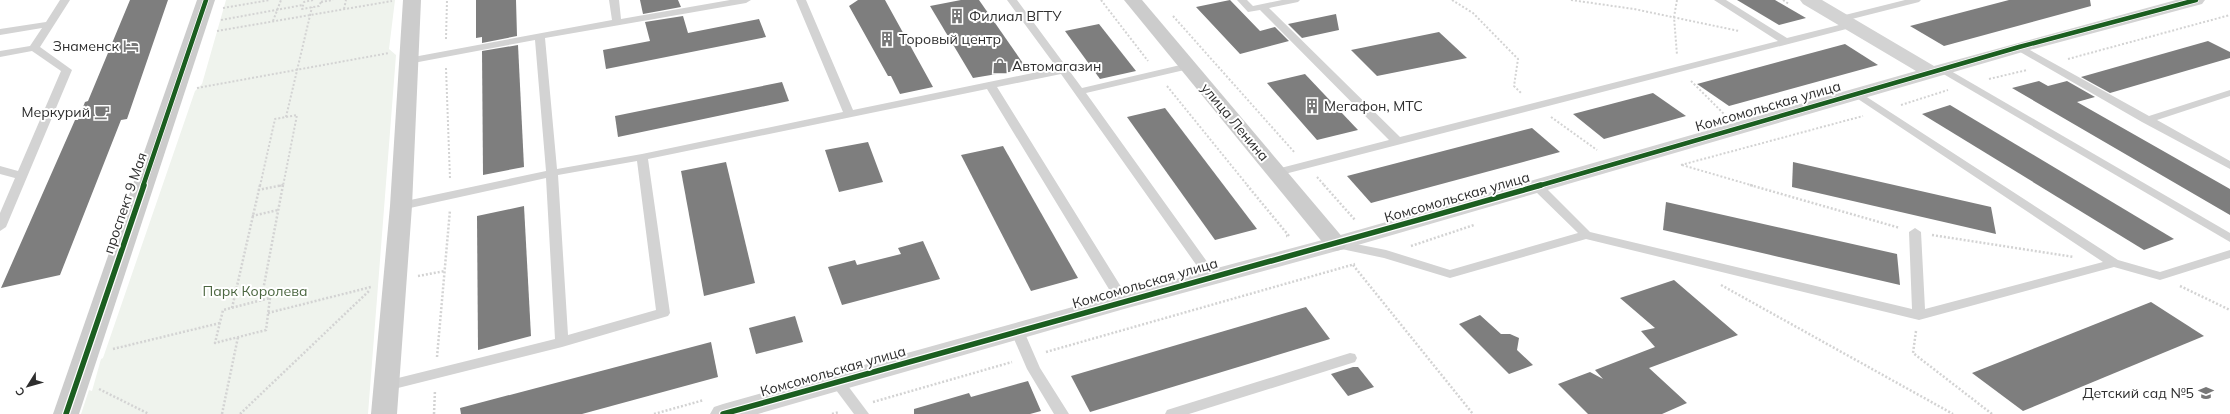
<svg xmlns="http://www.w3.org/2000/svg" width="2230" height="414" font-family="Mulish,sans-serif">
	<rect width="100%" height="100%" fill="#fff"/>
	<path fill="#eff3ed" d="M226,0H395L389,49L396,55L368,414H81L89,390L92,391L101,359L103,358L195,91L202,84Z"/>
	<g fill="#7e7e7e">
		<path d="M130,0H168L127,119L121,120L60,275L1,288L75,120H78L85,102L88,101Z"/>
		<path d="M476,0H516L517,36L482,43V37L476,38Z"/>
		<path d="M640,0H678L681,7L643,14Z"/>
		<path d="M858,0H885L933,87L900,94L891,76H888L849,6Z"/>
		<path d="M961,0H979L1027,69L973,78L930,6Z"/>
		<path d="M1230,0L1260,31L1275,27L1289,41L1240,54L1196,7Z"/>
		<path d="M1737,0H1775L1806,18L1779,25Z"/>
		<path d="M2009,0H2090L2091,6L1944,46L1910,26Z"/>
		<path d="M1336,14L1339,30L1302,38L1288,24Z"/>
		<path d="M683,16L688,33L759,19L766,37L606,69L603,50L650,41L645,22Z"/>
		<path d="M1099,24L1136,71L1100,79L1065,31Z"/>
		<path d="M1439,32L1467,58L1377,76L1351,50Z"/>
		<path d="M2208,41L2230,52V58L2110,93L2081,77Z"/>
		<path d="M1845,44L1878,65L1729,106L1697,84Z"/>
		<path d="M518,45L524,167L483,175L482,51Z"/>
		<path d="M1305,74L1358,130L1317,140L1267,83Z"/>
		<path d="M2039,81L2048,86L2067,81L2095,97L2077,102L2230,189V215L2012,88Z"/>
		<path d="M782,82L789,101L618,137L615,116Z"/>
		<path d="M1653,93L1686,116L1604,139L1573,114Z"/>
		<path d="M1950,105L2174,239L2144,250L1922,114Z"/>
		<path d="M1165,108L1257,229L1215,240L1127,117Z"/>
		<path d="M1532,128L1560,152L1371,203L1347,176Z"/>
		<path d="M868,142L883,182L839,192L825,150Z"/>
		<path d="M1003,146L1078,278L1031,291L961,155Z"/>
		<path d="M726,162L755,283L704,296L681,171Z"/>
		<path d="M1793,162L1991,207L1996,234L1792,187Z"/>
		<path d="M1666,202L1897,254L1900,285L1663,230Z"/>
		<path d="M524,206L531,336L478,350L477,216Z"/>
		<path d="M923,241L940,279L842,305L828,267L855,260L857,265L901,254L898,248Z"/>
		<path d="M1674,280L1738,335L1649,368L1687,403L1662,414H1588L1558,384L1590,372L1603,379L1595,370L1655,347L1641,331L1655,328L1620,298Z"/>
		<path d="M2151,302L2204,336L2023,411L1972,373Z"/>
		<path d="M1306,307L1330,339L1090,412L1071,376Z"/>
		<path d="M1480,315L1501,334H1510L1519,338L1517,350L1533,365L1509,374L1459,324Z"/>
		<path d="M795,316L803,342L756,354L749,328Z"/>
		<path d="M711,342L718,377L582,414H461L460,408Z"/>
		<path d="M1353,367H1358L1374,387L1348,396L1331,374Z"/>
		<path d="M1028,381L1041,411L1030,414H914V409L969,393L971,397Z"/>
	</g>
	<g fill="none" stroke-linecap="round" stroke-linejoin="round">
		<g stroke="#d3d3d3" stroke-width="2" stroke-dasharray="2 2" stroke-linecap="butt">
			<path d="M313,0L304,2L302,9L319,6L322,0"/>
			<path d="M1101,0L1148,61"/>
			<path d="M1452,0L1473,13L1518,59L1514,86L1522,94"/>
			<path d="M1571,0L1634,9L1739,31"/>
			<path d="M1677,0L1674,17L1677,55"/>
			<path d="M1783,0L1789,4"/>
			<path d="M321,2L333,0"/>
			<path d="M223,8L270,0"/>
			<path d="M344,9L346,0"/>
			<path d="M1173,16L1295,153"/>
			<path d="M221,20L303,5"/>
			<path d="M273,21L281,0"/>
			<path d="M217,31L392,1"/>
			<path d="M446,39L447,0"/>
			<path d="M2068,59L2230,15"/>
			<path d="M446,68L450,179"/>
			<path d="M1989,79L2027,70"/>
			<path d="M1691,81L1724,114"/>
			<path d="M1167,86L1248,186"/>
			<path d="M197,88L389,53"/>
			<path d="M1901,105L1948,90"/>
			<path d="M286,117L312,7"/>
			<path d="M1551,117L1597,150"/>
			<path d="M1681,165L1863,116"/>
			<path d="M1682,165L1754,186"/>
			<path d="M1317,177L1325,186"/>
			<path d="M260,186L275,119L297,115L283,186"/>
			<path d="M279,186L283,185"/>
		</g>
		<g stroke="#d3d3d3" stroke-width="2.5" stroke-dasharray="2 2" stroke-linecap="butt">
			<path d="M1247,185L1289,236H1286"/>
			<path d="M1324,185L1355,220"/>
			<path d="M1750,185L1900,228"/>
			<path d="M258,190L283,185"/>
			<path d="M252,216L278,210"/>
			<path d="M1932,235L2074,257"/>
			<path d="M1411,246L1474,225"/>
			<path d="M1353,265L1473,414"/>
			<path d="M418,276L445,271"/>
			<path d="M1721,285L1953,414"/>
			<path d="M2180,286L2230,310"/>
			<path d="M270,298L266,330L215,343L223,310Z"/>
			<path d="M261,301L283,185"/>
			<path d="M232,308L260,185"/>
			<path d="M268,313L371,287"/>
			<path d="M1916,331L1913,353L1992,414"/>
			<path d="M113,349L220,323"/>
			<path d="M1046,352L1355,264"/>
			<path d="M437,357L450,210"/>
			<path d="M99,389L149,414"/>
			<path d="M873,402L1012,362"/>
			<path d="M222,414L238,337"/>
			<path d="M240,414L370,290"/>
			<path d="M434,414L435,390"/>
			<path d="M654,414L704,400"/>
			<path d="M832,414L839,412"/>
		</g>
		<g fill="#d3d3d3" fill-rule="evenodd">
			<path d="M60,0H70L40,47L72,70L6,227L0,231V213L15,178L0,174V166L18,171L61,71L32,51L0,57V51L30,46L42,28L0,35V29L46,22Z"/>
			<path d="M609,0H619L621,19L730,0H751L746,3L545,38L557,169L642,154L843,112L796,0H806L853,110L1057,68L1007,0H1017L1082,88L1189,63L1193,64L1194,66L1193,68L1086,93L1218,277L1217,280H1207L1061,74L997,87L1128,298L1130,301L1128,304H1118L987,89L648,159L670,313L668,316L562,347L386,391L381,390L379,386L381,382L386,381L555,339L546,178L401,210L395,206L401,202L546,171L535,40L408,64L403,61L408,58L612,20ZM637,161L656,310L568,335L558,175Z"/>
			<path d="M1237,0H1247L1253,6L1282,0H1300L1298,2L1269,8L1400,137L1778,41L1714,0H1726L1787,38L1851,22L1856,25L1854,27L1277,176L1273,174L1271,172L1273,170L1389,140L1260,10L1248,12Z"/>
			<path d="M1905,0H1921L1919,2L1840,22L1835,19L1837,17Z"/>
			<path d="M2019,44L2149,116L2230,90V96L2157,120L2230,161V169L2142,122L2015,49V45Z"/>
			<path d="M1944,67L2230,233V242L1940,72L1939,70L1940,68Z"/>
			<path d="M1856,90L2118,260L2160,272L2230,250V258L2160,280L2114,267L1919,320L1586,239L1450,278L1384,258L1332,247L1330,244L1336,240L1386,250L1450,270L1578,233L1534,190L1532,187L1538,183L1542,184L1590,232L1912,309L1909,232L1915,228L1921,232L1925,309L2103,262L1852,95L1851,93Z"/>
			<path d="M1018,327L1023,329L1040,368L1069,414H1054L1027,369L1011,332L1013,329Z"/>
			<path d="M1350,353L1355,354L1357,358L1355,362L1189,414H1165L1167,410Z"/>
			<path d="M837,377L842,378L869,414H854L830,382L832,378Z"/>
		</g>
		<path fill="#d3d3d3" fill-rule="evenodd" d="M1800,0H1822L1934,66L2176,0H2205L2202,4L2026,51L1344,249L1124,309L758,414H710L714,407L723,404L1123,293L1330,238L1916,71L1803,4Z"/>
		<g fill="#ccc" fill-rule="evenodd">
			<path d="M197,0H215L79,414H53Z"/>
			<path d="M403,0H421L412,206L397,414H371L390,206Z"/>
			<path d="M1124,0H1142L1344,239L1347,244L1344,249L1336,251L1328,249Z"/>
		</g>
		<g stroke="#fff" stroke-width="6">
			<g id="cycleway-far1">
				<path d="M143,186L206,0"/>
				<path d="M1538,186L2019,47L2196,0"/>
			</g>
		</g>
		<g stroke="#fff" stroke-width="8">
			<g id="cycleway">
				<path d="M66,414L144,185"/>
				<path d="M723,414C996,337 1269,263 1541,185"/>
			</g>
		</g>
		<use href="#cycleway-far1" stroke="#1b5e20" stroke-width="4.5"/>
		<use href="#cycleway" stroke="#1b5e20" stroke-width="5.5"/>
	</g>
	<defs>
		<g id="building-bare" transform="scale(1.2)"><path d="M-4-6H4V6H1V3H-1V6H-4ZM-2.5-4.3h1.7v1.8h-1.7ZM.8-4.3h1.7v1.8H.8ZM-2.5-1h1.7V.8h-1.7ZM.8-1h1.7V.8H.8Z" fill="#777" stroke="#fff" stroke-width="2.5" paint-order="stroke"/></g>
		<g id="hotel-bare" transform="scale(1.2)"><path d="M-6-4.5h1.5V1H6V5H4.5V3h-9V5H-6ZM-4 0a1.8 1.8 0 1 1 3.6 0ZM.5 0V-2.5h3Q6-2.5 6 0Z" fill="#777" stroke="#fff" stroke-width="2.5" paint-order="stroke"/></g>
		<g id="shop-bare" transform="scale(1.2)"><path d="M-5-2.5h2.3a2.7 3.5 0 0 1 5.4 0H5L5.5 6h-11ZM-1.5-2.5h3a1.5 2.3 0 0 0-3 0Z" fill="#777" stroke="#fff" stroke-width="2.5" paint-order="stroke"/></g>
		<g id="cafe-bare" transform="scale(1.2)"><path d="M-5.5-4.5H6V0H3Q3 3.5 0 3.5H-2.5Q-5.5 3.5-5.5 0ZM3-3.2v2h1.7v-2ZM-6 4.5H4V6H-6Z" fill="#777" stroke="#fff" stroke-width="2.5" paint-order="stroke"/></g>
		<g id="school-bare" transform="scale(1.2)"><path d="M0-5L7-2L0 1L-7-2ZM-4 1L0 2.5L4 1V4Q0 6-4 4Z" fill="#777" stroke="#fff" stroke-width="2.5" paint-order="stroke"/></g>
	</defs>
	<g fill-rule="evenodd">
		<use href="#building-bare" x="957" y="16"/>
		<use href="#building-bare" x="887" y="39"/>
		<use href="#hotel-bare" x="131" y="46"/>
		<use href="#shop-bare" x="1000" y="66"/>
		<use href="#building-bare" x="1312" y="106"/>
		<use href="#cafe-bare" x="102" y="112"/>
		<use href="#school-bare" x="2206" y="393"/>
	</g>
	<g text-anchor="middle" dominant-baseline="central" stroke-width="4" stroke-linejoin="round" paint-order="stroke">
		<g font-size="14" fill="#2e2e2e" stroke="#fff" text-anchor="start">
			<text x="969" y="16">Филиал ВГТУ</text>
			<text x="899" y="39">Торовый центр</text>
			<text x="119" y="46" text-anchor="end">Знаменск</text>
			<text x="1012" y="66">Автомагазин</text>
			<text x="1324" y="106">Мегафон, МТС</text>
			<text x="90" y="112" text-anchor="end">Меркурий</text>
			<text x="2194" y="393" text-anchor="end">Детский сад №5</text>
		</g>
		<g font-size="14" fill="#2e2e2e" stroke="#fff">
			<text transform="translate(1768 106) rotate(-16)">Комсомольская улица</text>
			<text transform="translate(1235 122) rotate(50)">улица Ленина</text>
			<text transform="translate(1457 197) rotate(-16)">Комсомольская улица</text>
			<text transform="translate(125 203) rotate(-71)">проспект 9 Мая</text>
			<text transform="translate(1145 283) rotate(-16)">Комсомольская улица</text>
			<text transform="translate(833 371) rotate(-16)">Комсомольская улица</text>
		</g>
		<g font-size="14" fill="#4b6640" stroke="#fff">
			<text x="255" y="291">Парк Королева</text>
		</g>
	</g>
	<g transform="translate(28 386) rotate(233)" stroke="#ffffff" stroke-width="3" paint-order="stroke">
	<path d="M0-3L7 15L0 10L-7 15Z" fill="#2e2e2e"/>
	<text y="-6" font-size="11" font-weight="bold" text-anchor="middle" fill="#2e2e2e">С</text>
	</g>
</svg>
